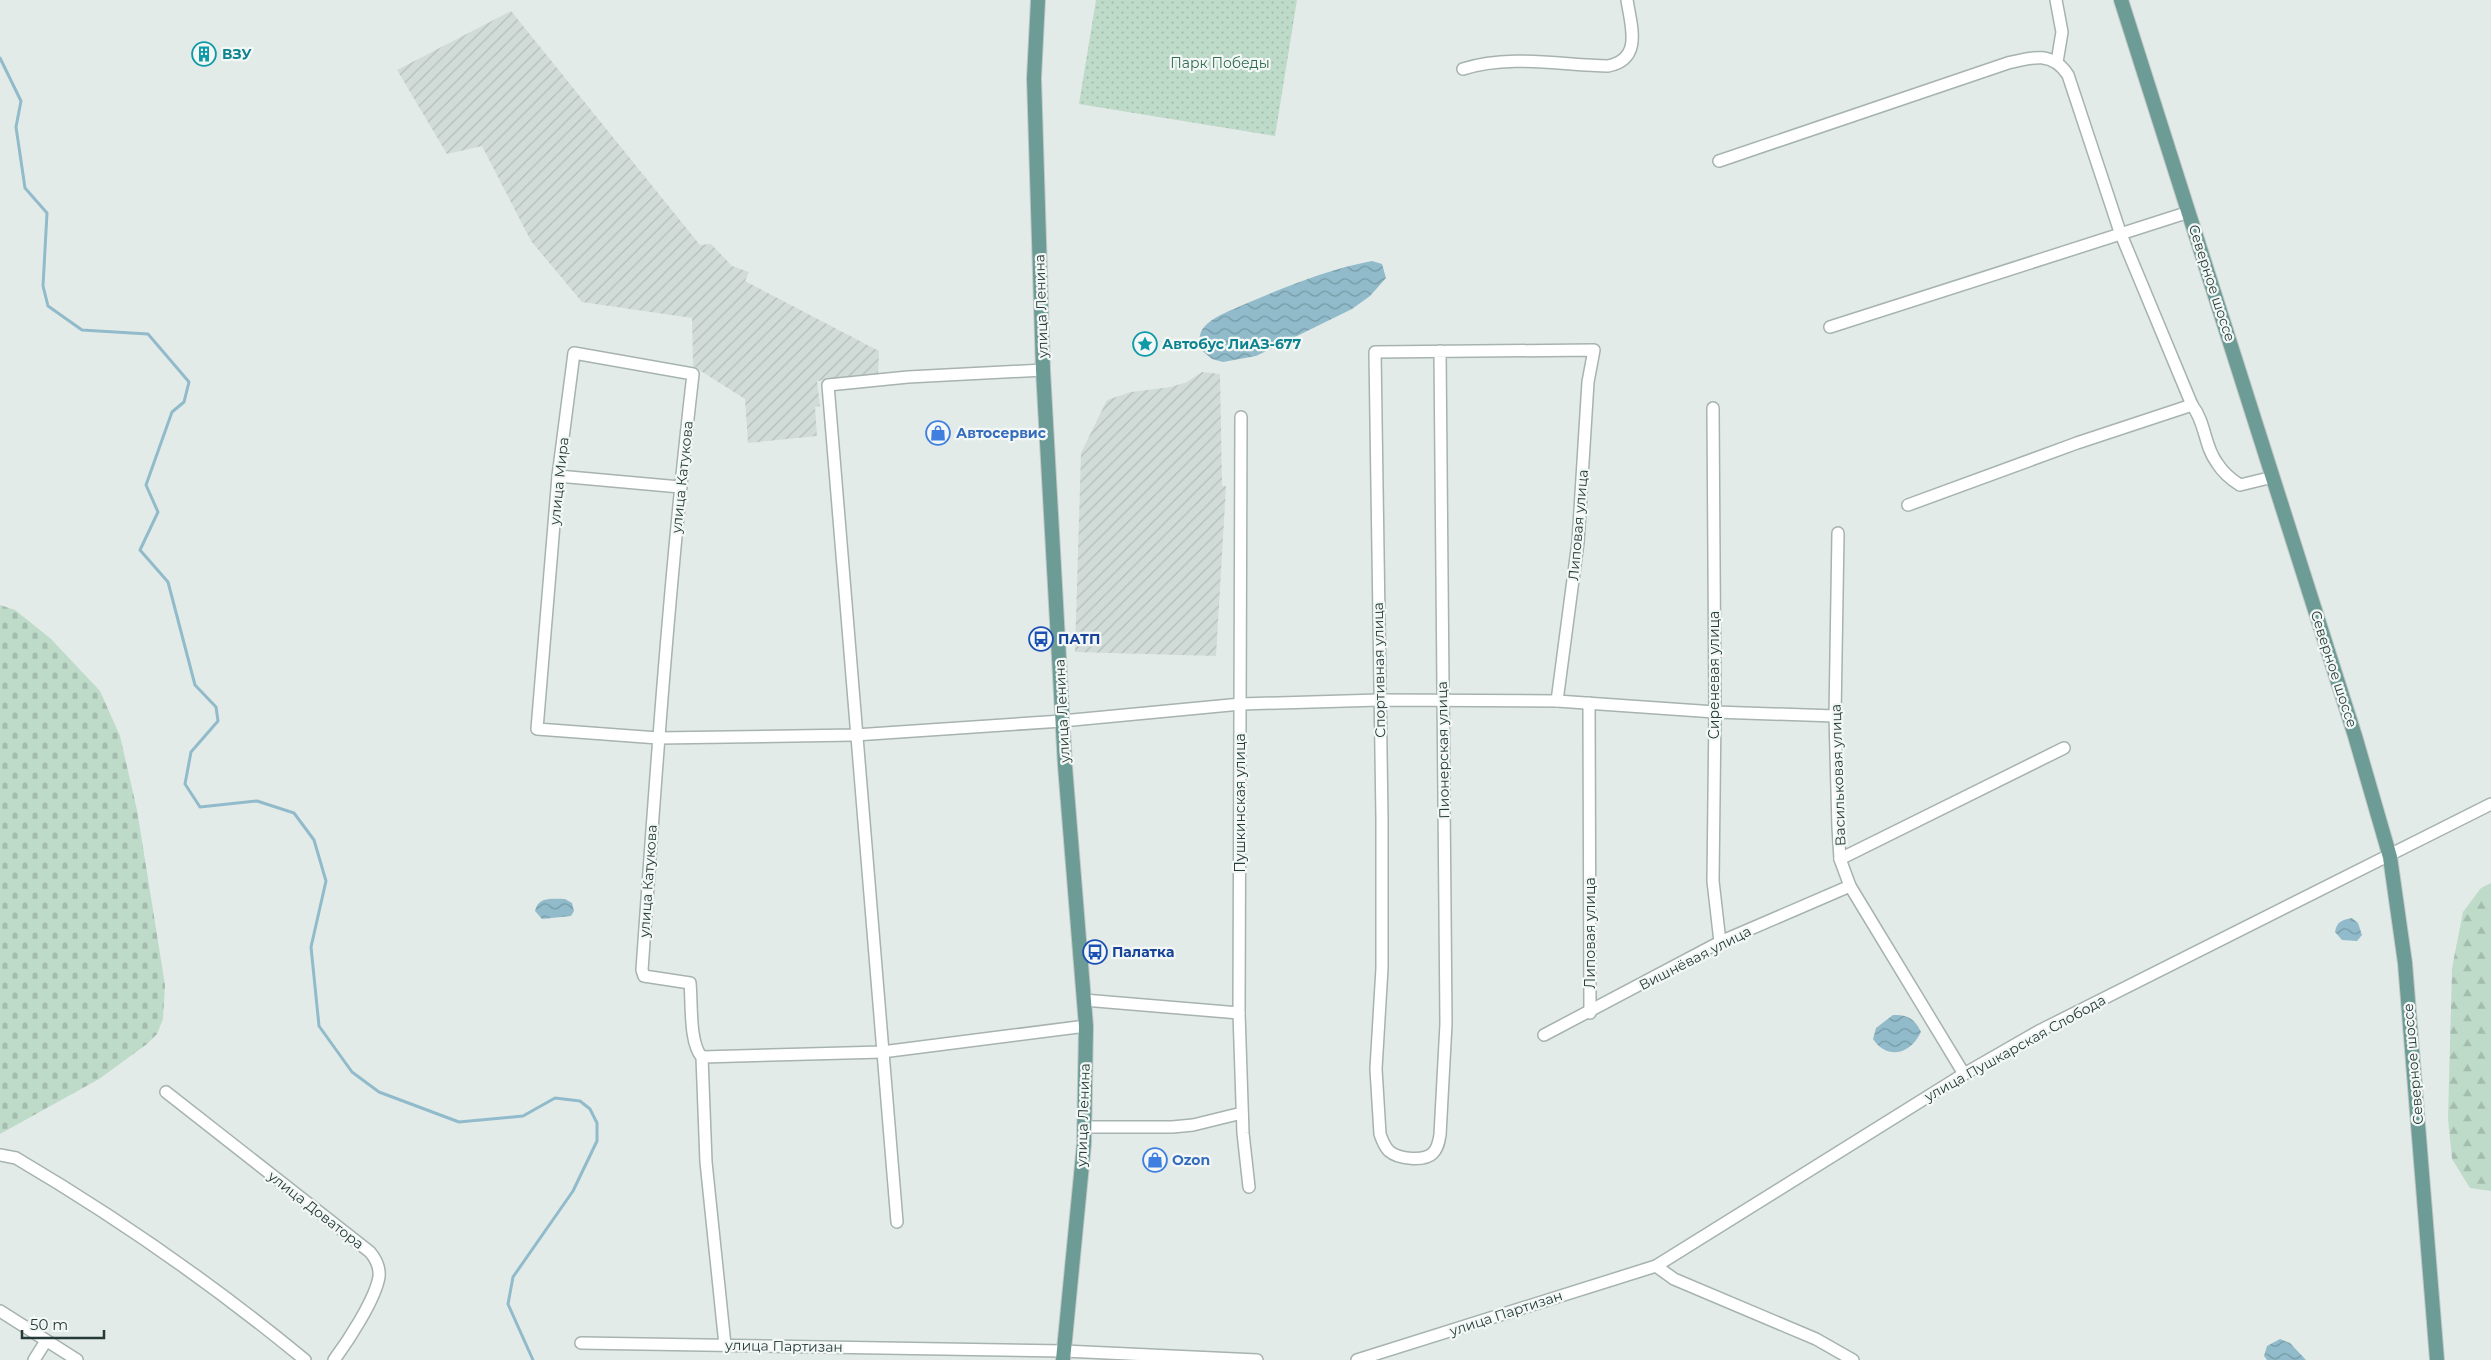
<svg xmlns="http://www.w3.org/2000/svg" width="2491" height="1360" font-family="Montserrat,sans-serif">
	<defs>
		<pattern id="industrial-furrows" width="10" height="10" patternUnits="userSpaceOnUse" patternTransform="scale(1.25)"><rect width="10" height="10" fill="#d1dbd8"/><path d="M-1 1l2-2M0 10L10 0M9 11l2-2" fill="none" stroke="#b3bdba"/></pattern>
		<pattern id="forest-firs" width="22" height="20" patternUnits="userSpaceOnUse" patternTransform="scale(1.25)"><rect width="22" height="20" fill="#bedac9"/><path d="M5 1l3.5 6h-7zM16 11l3.5 6h-7z" fill="#a3bcad"/></pattern>
		<pattern id="cemetery-stones" width="16" height="16" patternUnits="userSpaceOnUse" patternTransform="scale(1.25)"><rect width="16" height="16" fill="#bedac9"/><path d="M2 7V4a2 2 0 0 1 4 0v3zM10 15v-3a2 2 0 0 1 4 0v3z" fill="#a3bcad"/></pattern>
		<pattern id="park-dots" width="8" height="8" patternUnits="userSpaceOnUse" patternTransform="scale(1.25)"><rect width="8" height="8" fill="#bedac9"/><path d="M2 2h.1M6 6h.1" fill="none" stroke="#a3bcad" stroke-width="1.8" stroke-linecap="round"/></pattern>
		<pattern id="water-waves" width="16" height="10" patternUnits="userSpaceOnUse" patternTransform="scale(1.25)"><rect width="16" height="10" fill="#91bbca"/><path d="M0 5q4-4 8 0t8 0" fill="none" stroke="#7699a5"/></pattern>
	</defs>
	<rect width="100%" height="100%" fill="#e3ebe9"/>
	<g fill="url(#industrial-furrows)">
		<path d="M511,11L700,245L711,244L732,266L749,272L745,281L879,351L878,374L817,381L820,406L815,407L817,436L748,443L745,399L693,366L692,318L582,302L531,241L482,146L447,154L397,70Z"/>
		<path d="M1202,372L1220,374L1222,486H1226L1216,656L1075,652L1081,453L1107,400L1131,392L1171,387L1187,382Z"/>
	</g>
	<path fill="url(#forest-firs)" d="M2491,883V1191L2470,1188L2452,1159L2448,1119L2452,968L2463,912L2481,888Z"/>
	<path fill="url(#cemetery-stones)" d="M0,605L15,610L51,639L100,691L120,736L137,810L165,985L163,1019L157,1034L147,1044L99,1079L0,1134Z"/>
	<path fill="url(#park-dots)" d="M1096,0H1297L1275,136L1079,104Z"/>
	<g fill="url(#water-waves)">
		<path d="M1372,261L1382,264L1386,278L1370,296L1352,309L1256,356L1223,362L1212,359L1199,348C1199,338 1199,331 1207,324C1217,315 1232,310 1245,304C1285,287 1329,269 1372,261Z"/>
		<path d="M565,899L572,903L574,911L571,916L542,919L535,911C538,896 553,899 565,899Z"/>
		<path d="M2352,918L2358,923L2362,935L2357,941L2342,940L2335,932C2337,921 2342,920 2352,918Z"/>
		<path d="M1893,1015C1907,1014 1915,1019 1921,1032C1910,1055 1887,1060 1873,1039L1876,1028Z"/>
		<path d="M2280,1339L2290,1343L2306,1360H2267L2264,1356L2267,1346Z"/>
	</g>
	<g fill="none" stroke-linecap="round" stroke-linejoin="round">
		<path stroke="#91bbca" stroke-width="3" d="M0,58L21,101L16,127L25,188L47,213L43,286L48,306L82,330L148,334L189,382L184,402L172,412L146,485L158,512L140,550L168,582L195,685L216,707L218,721L191,752L185,784L200,807L257,801L294,813L314,840L326,881L311,947L319,1026L352,1072L379,1092L459,1122L523,1116L555,1098L580,1101L590,1109L597,1123V1141L573,1191L513,1277L508,1304L533,1360"/>
		<g stroke="#a6b3b0" stroke-width="14">
			<g id="minor">
				<path d="M2056,0L2062,32L2057,62"/>
				<path d="M1463,69C1509,54 1561,65 1608,66C1643,59 1631,26 1627,0"/>
				<path d="M1719,161L2008,63C2032,57 2052,51 2068,75L2120,232L2192,405C2206,423 2204,446 2217,463C2222,471 2232,480 2240,485L2273,477"/>
				<path d="M1830,327L2189,212"/>
				<path d="M1440,351L1446,1024L1440,1135C1439,1141 1438,1148 1433,1153C1424,1162 1398,1159 1389,1151C1384,1146 1382,1140 1380,1134L1376,1069L1382,968V819L1375,352L1594,350L1588,382L1578,542L1557,701"/>
				<path d="M1713,408L1715,712L1713,881L1720,942"/>
				<path d="M1241,417L1239,1013L1243,1133L1249,1187"/>
				<path d="M558,476L680,487"/>
				<path d="M1908,505L2077,443L2192,405"/>
				<path d="M1838,533L1835,716L1838,827L1840,859L1850,886L1964,1074"/>
				<path d="M1589,703L1590,1013"/>
				<path d="M1840,859L2064,748"/>
				<path d="M1084,1000L1239,1013"/>
				<path d="M1544,1035L1720,942L1850,886"/>
				<path d="M702,1057L882,1052L1086,1026"/>
				<path d="M166,1092L370,1252C376,1259 380,1267 379,1277C375,1300 348,1341 334,1360"/>
				<path d="M1085,1127H1172L1193,1125L1242,1113"/>
				<path d="M0,1155L16,1158C118,1218 214,1285 305,1360"/>
				<path d="M897,1222L828,385L908,377L1043,370"/>
				<path d="M1656,1266L1674,1279L1816,1339L1853,1360"/>
				<path d="M0,1311L77,1360"/>
				<path d="M581,1343L1064,1351L1257,1360"/>
				<path d="M725,1345L706,1162L702,1057C689,1044 692,1002 690,983L644,976L642,970C656,771 670,572 693,374L574,353L558,476L537,729L658,738L855,735L1062,721L1241,704L1379,700L1557,701L1715,712L1835,716"/>
				<path d="M34,1360L46,1341"/>
				<path d="M1357,1360L1656,1266L1964,1074L2039,1031L2491,804"/>
			</g>
		</g>
		<g stroke="#c2c8c7" stroke-width="16">
			<g id="major">
				<path d="M1038,0L1034,78L1043,370L1065,766L1086,1026L1084,1144L1063,1360"/>
				<path d="M2121,0L2355,736L2390,857L2405,963L2437,1360"/>
			</g>
		</g>
		<use href="#minor" stroke="#fff" stroke-width="11"/>
		<use href="#major" stroke="#6c9c95" stroke-width="14"/>
	</g>
	<defs>
		<g id="building-ring" transform="scale(1.25)"><circle r="9.5" fill="#f3f8f6" stroke="#0f9aa8" stroke-width="1.5"/><path d="M-4-6H4V6H1V3H-1V6H-4ZM-2.5-4.3h1.7v1.8h-1.7ZM.8-4.3h1.7v1.8H.8ZM-2.5-1h1.7V.8h-1.7ZM.8-1h1.7V.8H.8Z" fill="#0f9aa8"/></g>
		<g id="sight-ring" transform="scale(1.25)"><circle r="9.5" fill="#f3f8f6" stroke="#0f9aa8" stroke-width="1.5"/><path d="M0-6L1.8-2.2L6-1.7L2.9 1.2L3.7 5.4L0 3.3L-3.7 5.4L-2.9 1.2L-6-1.7L-1.8-2.2Z" fill="#0f9aa8"/></g>
		<g id="shop-ring" transform="scale(1.25)"><circle r="9.5" fill="#f3f8f6" stroke="#3f7fe0" stroke-width="1.5"/><path d="M-5-2.5h2.3a2.7 3.5 0 0 1 5.4 0H5L5.5 6h-11ZM-1.5-2.5h3a1.5 2.3 0 0 0-3 0Z" fill="#3f7fe0"/></g>
		<g id="bus-ring" transform="scale(1.25)"><circle r="9.5" fill="#f3f8f6" stroke="#1a4fb4" stroke-width="1.5"/><path d="M-5-6H5V4H4V6H2V4H-2V6H-4V4H-5ZM-3.5-4V0h7V-4ZM-3.5 1.2v1.5H-2V1.2ZM2 1.2v1.5H3.5V1.2Z" fill="#1a4fb4"/></g>
	</defs>
	<g fill-rule="evenodd">
		<use href="#building-ring" x="204" y="54"/>
		<use href="#sight-ring" x="1145" y="344"/>
		<use href="#shop-ring" x="938" y="433"/>
		<use href="#bus-ring" x="1041" y="639"/>
		<use href="#bus-ring" x="1095" y="952"/>
		<use href="#shop-ring" x="1155" y="1160"/>
	</g>
	<g text-anchor="middle" dominant-baseline="central" stroke-width="4.5" stroke-linejoin="round" paint-order="stroke">
		<g font-size="14" font-weight="bold" fill="#0d838f" stroke="#f3f8f6" text-anchor="start">
			<text x="222" y="54">ВЗУ</text>
			<text x="1162" y="344">Автобус ЛиАЗ-677</text>
		</g>
		<g font-size="14" fill="#336d50" stroke="#f3f8f6">
			<text x="1220" y="63">Парк Победы</text>
		</g>
		<g font-size="14" fill="#253b37" stroke="#f3f8f6">
			<text transform="translate(2212 283) rotate(72)">Северное шоссе</text>
			<text transform="translate(1041 306) rotate(-92)">улица Ленина</text>
			<text transform="translate(682 477) rotate(-84)">улица Катукова</text>
			<text transform="translate(559 481) rotate(-84)">улица Мира</text>
			<text transform="translate(1578 525) rotate(-85)">Липовая улица</text>
			<text transform="translate(2334 669) rotate(72)">Северное шоссе</text>
			<text transform="translate(1379 670) rotate(-91)">Спортивная улица</text>
			<text transform="translate(1714 675) rotate(-90)">Сиреневая улица</text>
			<text transform="translate(1062 711) rotate(-93)">улица Ленина</text>
			<text transform="translate(1443 750) rotate(-91)">Пионерская улица</text>
			<text transform="translate(1838 775) rotate(-92)">Васильковая улица</text>
			<text transform="translate(1240 803) rotate(-90)">Пушкинская улица</text>
			<text transform="translate(648 881) rotate(-86)">улица Катукова</text>
			<text transform="translate(1590 933) rotate(-90)">Липовая улица</text>
			<text transform="translate(1695 958) rotate(-27)">Вишнёвая улица</text>
			<text transform="translate(2015 1048) rotate(-29)">улица Пушкарская Слобода</text>
			<text transform="translate(2413 1064) rotate(-95)">Северное шоссе</text>
			<text transform="translate(1083 1115) rotate(-88)">улица Ленина</text>
			<text transform="translate(316 1210) rotate(38)">улица Доватора</text>
			<text transform="translate(1506 1313) rotate(-18)">улица Партизан</text>
			<text transform="translate(784 1346) rotate(1)">улица Партизан</text>
		</g>
		<g font-size="14" font-weight="bold" fill="#366cbe" stroke="#f3f8f6" text-anchor="start">
			<text x="956" y="433">Автосервис</text>
			<text x="1172" y="1160">Ozon</text>
		</g>
		<g font-size="14" font-weight="bold" fill="#164399" stroke="#f3f8f6" text-anchor="start">
			<text x="1058" y="639">ПАТП</text>
			<text x="1112" y="952">Палатка</text>
		</g>
	</g>
	<path d="M22 1330v8h82v-8" fill="none" stroke="#253b37" stroke-width="2.5"/>
	<text x="30" y="1330" font-size="15" fill="#253b37" stroke="#f3f8f6" stroke-width="4" paint-order="stroke">50 m</text>
</svg>
